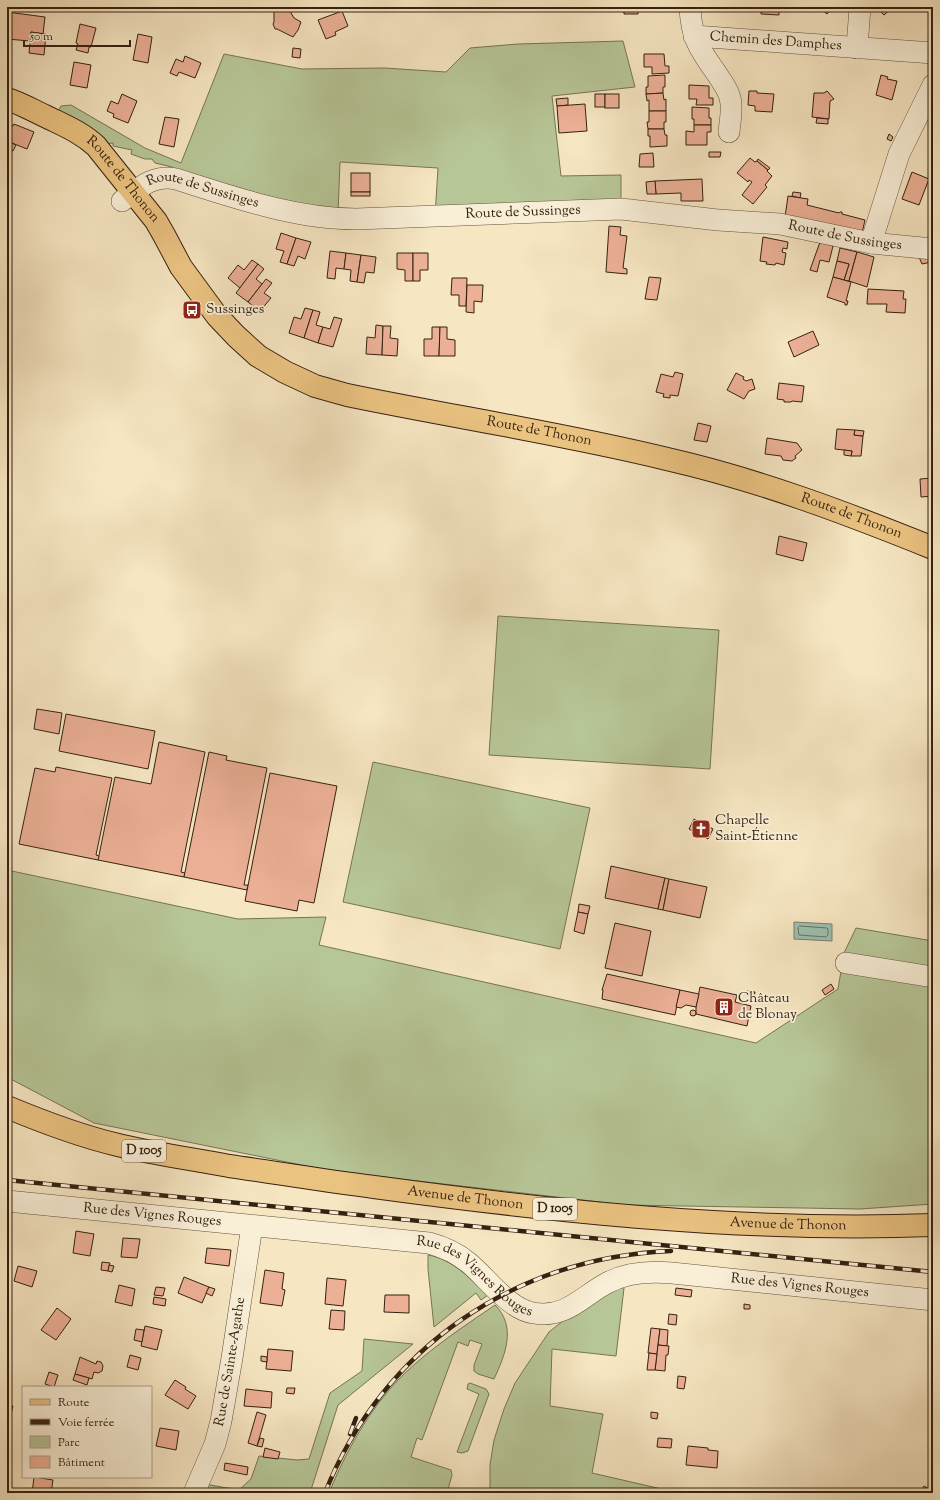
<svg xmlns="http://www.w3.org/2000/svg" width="940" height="1500" font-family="'Sorts Mill Goudy',serif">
	<rect width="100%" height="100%" fill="#f6e6c2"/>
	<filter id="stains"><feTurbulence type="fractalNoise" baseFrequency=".005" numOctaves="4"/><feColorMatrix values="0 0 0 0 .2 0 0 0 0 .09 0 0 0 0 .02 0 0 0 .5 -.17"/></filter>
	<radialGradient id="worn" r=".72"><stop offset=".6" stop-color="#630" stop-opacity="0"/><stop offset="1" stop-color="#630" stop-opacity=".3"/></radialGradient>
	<g fill="#b7c697" stroke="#767454">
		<path d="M623,41L635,87L552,96L561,176L621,175V209L435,216L438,168L340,162L338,213L323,212L176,170L172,167L155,163L152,159H145L131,154L132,150L113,146V143L105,144L58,111L61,106L71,105L145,148L181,163L224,54L302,69L385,68L446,72L470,48L518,44Z"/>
		<path d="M498,616L719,630L710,769L489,755Z"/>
		<path d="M373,762L590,808L560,949L343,902Z"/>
		<path d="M7,870L238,919L326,917L319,945L756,1043L838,989L844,953L856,928L933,941V1204L860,1209L626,1205L331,1171L94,1123L7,1077Z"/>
		<path d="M428,1255C454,1260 469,1278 488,1295L481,1300L476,1293L434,1327L428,1269Z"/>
		<path d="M618,1286L624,1288L616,1356L552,1349L550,1406L603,1414L592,1473L679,1493H490V1465L494,1440L504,1409L515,1383L549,1332L564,1320Z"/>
		<path d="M495,1305C517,1327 505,1355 494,1379L478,1374L474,1371V1365L482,1344L470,1340L468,1346L458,1342L422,1440L417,1438L411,1457L451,1470L452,1475L447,1493H329C346,1451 369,1410 401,1377C429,1349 463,1327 495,1305Z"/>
		<path d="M364,1339L413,1344L338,1405L310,1493H201L205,1484L227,1488L240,1489L251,1479L259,1456L297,1460L309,1459L330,1393L362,1371Z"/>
		<path d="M470,1383L486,1389L489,1394L468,1451L462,1453L457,1452L479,1394L467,1389L468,1384Z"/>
	</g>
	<path fill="#9dc0b1" stroke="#738071" d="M794,922L832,924V941L794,939Z"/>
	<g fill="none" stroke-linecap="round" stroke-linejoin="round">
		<path stroke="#697061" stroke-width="1" d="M800,926L827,928L828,929V935L826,937L799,935L798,928Z"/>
	</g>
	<g fill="#ecb096" stroke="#352111">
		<path d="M274,7H291V13L294,18L301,22L298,30L293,37L277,29H275L273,24L274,22Z"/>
		<path d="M622,7H638V14H624V9Z"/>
		<path d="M761,7H779V15L761,14Z"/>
		<path d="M819,7H832L827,14Z"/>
		<path d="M880,7H893L884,15L878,9Z"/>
		<path d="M342,11L348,26L335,32L336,35L326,39L318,20Z"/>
		<path d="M7,12L45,17L43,34L31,32L30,41L7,39Z"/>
		<path d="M80,24L96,28L91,47H89L88,53L76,50L78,44L76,43Z"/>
		<path d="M31,32L46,34L44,55L29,53Z"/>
		<path d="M138,34L152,37L148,63L133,60Z"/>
		<path d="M293,48L301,49L300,58L292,57Z"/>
		<path d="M644,54H664L665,66H669V73L652,74V67H644Z"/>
		<path d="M185,56L201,63L195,78L179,72L177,76L170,73L176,59L183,62Z"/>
		<path d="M74,62L91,65L87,88L70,85Z"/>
		<path d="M665,75V87H663V93L646,94V87H648V76Z"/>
		<path d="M881,75L888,77L887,79L897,81L892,100L876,95Z"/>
		<path d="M689,85L709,86V98H713V105H696L697,99H689Z"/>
		<path d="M749,91H757V93L774,94L772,112L755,111V106L748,105Z"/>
		<path d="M827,91L834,99L830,101L829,119L812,117L814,93H824Z"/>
		<path d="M663,93L664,100L666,99V111H649V100L647,101L646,94Z"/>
		<path d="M122,94L137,101L128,123L113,117L114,114L107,111L111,101L118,104Z"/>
		<rect x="595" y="94" width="10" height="13"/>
		<rect x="605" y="94" width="14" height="14"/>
		<path d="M568,98V105L557,106L556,99Z"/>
		<path d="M585,104L587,131L559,133L557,106Z"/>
		<path d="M692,107L709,108V118H711V125H694V119H692Z"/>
		<path d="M649,111H666V122H664V129H648L647,122H649Z"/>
		<path d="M165,117L179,119L174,147L159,144Z"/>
		<path d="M817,118L828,119V124L816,123Z"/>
		<path d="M7,123L13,126L14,124L34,132L27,149L7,141Z"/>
		<path d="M694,125H711V132H707V145H686V131L694,132Z"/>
		<path d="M648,129H664L665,135H667V146L650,147V136H648Z"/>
		<path d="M889,134L893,137L891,141L887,139Z"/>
		<path d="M7,141L16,145L13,151L7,149Z"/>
		<path d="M709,152H721L720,157H709Z"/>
		<path d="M653,153L654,167H639L640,154Z"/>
		<path d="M750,158L755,162L757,161L768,170L767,171L772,176L765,185L767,187L753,204L742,195L752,182L749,180L748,182L737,173Z"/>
		<path d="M758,159L770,168L768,170L757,161Z"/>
		<path d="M912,172L929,179L919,205L902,199Z"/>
		<rect x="351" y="173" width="19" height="19"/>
		<path d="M702,179L703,201H681V193L656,194L655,181Z"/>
		<path d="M655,181L656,194H647L646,182Z"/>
		<rect x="351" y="192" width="19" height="4"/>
		<path d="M793,192L801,193L800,198L792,196Z"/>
		<path d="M788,196L808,199L807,205L839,213L840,212H842V214L865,220L862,233L785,217Z"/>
		<path d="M609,226L621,227L620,235L627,236L623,268L627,269V274L606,272Z"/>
		<path d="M281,233L296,238L287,264L280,262L284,251L276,249Z"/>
		<path d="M763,237L788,242L787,249L783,248L782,252L786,253L784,265L776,263L775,265L766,264L767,262L760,261Z"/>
		<path d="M296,238L311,242L305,259L298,256L294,266L287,264Z"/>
		<path d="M820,242L833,246L829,262L820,260L817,272L810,270Z"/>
		<path d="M840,248L857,252L849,281L844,280L849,264L837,261Z"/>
		<path d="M330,251L346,253L344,269L336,268L335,279L327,278Z"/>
		<path d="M857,252L874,257L867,287L849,281Z"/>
		<path d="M346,253L361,255L357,282L350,281L351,270L344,269Z"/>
		<path d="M397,253H413V281H405V270L397,269Z"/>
		<path d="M413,253H428V270H420V281H413Z"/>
		<path d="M929,254L931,262L922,264L918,255Z"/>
		<path d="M361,255L376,257L374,273L366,272L364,283L357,282Z"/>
		<path d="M252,260L258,264L240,288L228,278L238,265L244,270Z"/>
		<path d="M837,261L849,264L844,280L833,277Z"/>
		<path d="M258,264L264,269L256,279L262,284L248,302L236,293Z"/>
		<path d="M649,277L661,278L657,300L645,299Z"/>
		<path d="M833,277L851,282L846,301H848L847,305H845V303L827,297Z"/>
		<path d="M452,278H467L466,306H459V295H451Z"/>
		<path d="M266,279L272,283L264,293L271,298L260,311L248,302Z"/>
		<path d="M467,285H483L482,302L474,301V313L466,312Z"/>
		<path d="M868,289L904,291L903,299H906L905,313L886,312L887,304H867Z"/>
		<path d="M305,308L313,310L304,338L289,333L294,317L301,319Z"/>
		<path d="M313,310L320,312L316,325L323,327L318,343L304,338Z"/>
		<path d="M334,317L342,319L333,347L318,343L323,327L330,329Z"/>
		<path d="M376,325L383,326L382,355L366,354L367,337L375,338Z"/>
		<path d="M383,326H391L390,338L398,339L397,356L382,355Z"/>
		<path d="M432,327H440L439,356H424V339H432Z"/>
		<path d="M440,327H447V339L455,340V356H439Z"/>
		<path d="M813,331L819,345L794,357L788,342Z"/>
		<path d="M675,372L683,374L678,396L670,395V398L663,397L664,394L656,392L661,374L673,377Z"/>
		<path d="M736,373L744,377L743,379L746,381L752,379L755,389L749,391L744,399L727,390Z"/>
		<path d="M779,383L804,386L802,402L792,401L791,402H784V400L777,399Z"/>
		<path d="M698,423L711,426L707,442L694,440Z"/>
		<path d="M837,429L855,430L854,435L863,436L861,456H851L852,451L835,449Z"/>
		<path d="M855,430L864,431L863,436L854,435Z"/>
		<path d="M767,438L797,443L802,450L795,456L796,458L792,461L783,460L781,456L765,454Z"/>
		<path d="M844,450L852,451L851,456L844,455Z"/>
		<path d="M933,478V496L921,497L920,479Z"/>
		<path d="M779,536L807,543L803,561L776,554Z"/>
		<path d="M37,709L62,713L59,734L34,729Z"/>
		<path d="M66,714L155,731L148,769L59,751Z"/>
		<path d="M159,742L205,752L181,872L185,873L184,877L98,860L115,777L151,784Z"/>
		<path d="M209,752L227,756L226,760L267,768L244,885H248L247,890L184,877Z"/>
		<path d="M56,767L112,778L96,855L99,856L98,860L19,844L35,768L55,772Z"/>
		<path d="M270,773L337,786L314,903L299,900L297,911L245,901Z"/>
		<path d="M694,819L713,829L708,839L689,829Z"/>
		<path d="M611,866L665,878L658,909L605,898Z"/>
		<path d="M665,878L669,879L663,910L658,909Z"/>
		<path d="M669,879L707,887L700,918L663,910Z"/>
		<path d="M579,904L590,906L588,914L578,912Z"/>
		<path d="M578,912L588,914L584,934L574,931Z"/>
		<path d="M615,923L651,931L642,976L605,968Z"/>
		<path d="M607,974L680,990L675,1015L602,999L603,990H602Z"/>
		<path d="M831,984L834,989L825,995L822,990Z"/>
		<path d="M700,987L737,995L735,1002L751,1006L747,1026L696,1014V1007Z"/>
		<path d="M680,990L699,994L696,1007L686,1005L681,1008L676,1007Z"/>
		<path d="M747,991L755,992L754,997L746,995Z"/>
		<circle cx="693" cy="1013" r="3"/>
		<path d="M76,1231L94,1234L90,1256L73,1253Z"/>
		<path d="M123,1238L140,1239L137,1258L121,1257Z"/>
		<path d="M207,1248L231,1250L229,1266L205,1263Z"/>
		<path d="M102,1262L110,1263L108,1271L101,1270Z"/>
		<path d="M109,1265L114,1266L112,1272L108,1271Z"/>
		<path d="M18,1266L37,1271L32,1287L14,1281Z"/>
		<path d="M265,1270L284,1273L282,1289L285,1290L282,1306L260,1303Z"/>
		<path d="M184,1277L209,1287L202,1303L178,1293Z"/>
		<path d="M327,1278L346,1280L343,1306L325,1304Z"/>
		<path d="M119,1285L135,1289L132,1306L115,1302Z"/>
		<path d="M156,1287L165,1288L163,1296L154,1295Z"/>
		<path d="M209,1287L215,1289L212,1296L206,1293Z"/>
		<path d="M676,1288L692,1290L691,1297L675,1295Z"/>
		<path d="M385,1295H409V1313L384,1312Z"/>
		<path d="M154,1297L166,1299L165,1306L153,1304Z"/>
		<path d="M744,1304L750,1305V1309H744Z"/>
		<path d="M57,1308L71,1319L56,1340L41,1330Z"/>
		<path d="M331,1310L345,1311L344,1330L329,1329Z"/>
		<path d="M669,1314L677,1315L676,1325L668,1324Z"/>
		<path d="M145,1326L162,1330L157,1350L141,1346Z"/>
		<path d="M651,1328L660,1329L657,1354L648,1353Z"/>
		<path d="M136,1329L144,1330L142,1342L134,1340Z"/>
		<path d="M660,1329L668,1330L667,1346L658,1345Z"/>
		<path d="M658,1345L669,1346L668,1355H666L665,1371L655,1370Z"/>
		<path d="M268,1349L293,1351L291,1371L266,1369Z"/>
		<path d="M649,1353L657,1354L655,1370H647Z"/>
		<path d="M130,1355L141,1358L138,1370L127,1367Z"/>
		<path d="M261,1356L267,1357V1362L261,1361Z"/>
		<path d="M80,1357L96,1364L97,1361L101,1362L103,1366L102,1371L98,1373L94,1372L92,1379L75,1374Z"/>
		<path d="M49,1372L58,1375L54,1387L45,1384Z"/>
		<path d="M75,1374L89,1378L87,1385L73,1380Z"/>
		<path d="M678,1376L686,1377L684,1389L677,1388Z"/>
		<path d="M175,1380L186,1387L185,1389L196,1396L188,1409L165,1395Z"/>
		<path d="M287,1388H295L294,1394L286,1393Z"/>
		<path d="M246,1389L272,1392L271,1408L244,1406Z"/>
		<path d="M7,1404L13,1406L8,1425H7Z"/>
		<path d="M257,1412L266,1415L257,1446L248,1443Z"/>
		<path d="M651,1412L658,1413L657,1419L651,1418Z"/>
		<path d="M160,1428L179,1431L176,1450L156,1446Z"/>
		<path d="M260,1438L264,1439L262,1447L257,1446Z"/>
		<path d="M658,1438L672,1439L671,1448L657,1447Z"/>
		<path d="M688,1446L708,1448V1450L718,1451L717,1468L686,1465Z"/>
		<path d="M265,1448L280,1452L278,1459L263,1457Z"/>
		<path d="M225,1463L248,1467L247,1475L224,1470Z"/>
		<path d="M34,1477L53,1480L51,1493H32Z"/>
		<path d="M924,1486L933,1491V1493H920Z"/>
	</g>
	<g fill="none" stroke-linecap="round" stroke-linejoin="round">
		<g stroke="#65523d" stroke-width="22">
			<g id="minor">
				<path d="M690,7C691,38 700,50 717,74C722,82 728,89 730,98C733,108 730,121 729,132"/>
				<path id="s1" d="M694,36L933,53"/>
				<path d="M857,48L860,7"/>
				<path id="s2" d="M122,201C139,188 153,174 176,179C233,197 295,219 356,219L621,209L718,220L780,224L871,243L933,249"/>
				<path d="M871,243L899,154L933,85"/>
				<path d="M846,963L933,977"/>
				<path id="s3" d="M7,1201L429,1243C444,1247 457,1253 469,1263C488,1279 509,1309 533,1313C566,1319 582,1296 607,1283C627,1272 650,1271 672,1273L933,1300"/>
				<path id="s4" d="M194,1493L215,1444L221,1421L232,1358L252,1226"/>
			</g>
		</g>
		<g stroke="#352111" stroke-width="24">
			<g id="major">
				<path id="s5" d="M7,99C20,103 32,110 45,116C63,125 81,132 96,146L156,221L164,235L181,267L217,316L236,336L258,356L285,372L315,386L347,395C453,417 561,433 667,459C759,480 846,513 933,548"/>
				<path id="s6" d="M7,1107C43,1122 80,1136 118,1145C155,1154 192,1159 229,1166C278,1173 326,1181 374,1187C559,1212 746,1232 933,1225"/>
			</g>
		</g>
		<use href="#minor" stroke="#f9efd7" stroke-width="21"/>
		<use href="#major" stroke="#ebc381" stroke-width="22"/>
		<g stroke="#352111" stroke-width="4.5">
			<g id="rail">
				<path d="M7,1180L933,1272"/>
				<path d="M350,1434L356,1418"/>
				<path d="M325,1493C382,1348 516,1257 671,1251"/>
			</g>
		</g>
		<use href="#rail" stroke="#f9efd7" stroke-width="3" stroke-dasharray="9" stroke-linecap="butt"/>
	</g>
	<defs>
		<g id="bus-square" transform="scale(1)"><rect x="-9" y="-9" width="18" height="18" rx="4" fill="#8f2418" stroke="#f9efd7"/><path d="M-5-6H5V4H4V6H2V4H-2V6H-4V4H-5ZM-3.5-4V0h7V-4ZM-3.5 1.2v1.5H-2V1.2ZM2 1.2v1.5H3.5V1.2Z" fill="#fff"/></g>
		<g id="church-square" transform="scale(1)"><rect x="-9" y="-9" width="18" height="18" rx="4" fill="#8f2418" stroke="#f9efd7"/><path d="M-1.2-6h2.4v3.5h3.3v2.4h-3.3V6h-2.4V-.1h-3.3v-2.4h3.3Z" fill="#fff"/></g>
		<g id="building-square" transform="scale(1)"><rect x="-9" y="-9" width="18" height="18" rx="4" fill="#8f2418" stroke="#f9efd7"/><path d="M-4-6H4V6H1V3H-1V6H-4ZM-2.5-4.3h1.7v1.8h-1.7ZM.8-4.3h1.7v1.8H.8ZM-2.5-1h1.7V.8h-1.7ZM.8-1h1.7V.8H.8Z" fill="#fff"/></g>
	</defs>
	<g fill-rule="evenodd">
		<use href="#bus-square" x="192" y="310"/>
		<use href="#church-square" x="701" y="829"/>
		<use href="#building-square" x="724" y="1007"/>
	</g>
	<g text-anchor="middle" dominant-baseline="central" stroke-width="3.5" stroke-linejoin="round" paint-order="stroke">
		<g fill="#f9efd7" stroke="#705f4c" stroke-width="1">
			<rect x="122" y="1140" width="44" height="22" rx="3"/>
			<rect x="533" y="1198" width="44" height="22" rx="3"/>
		</g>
		<g font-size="13" font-weight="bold" fill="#352111">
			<text x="144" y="1151">D 1005</text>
			<text x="555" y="1209">D 1005</text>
		</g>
		<g font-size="14" fill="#352111" stroke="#f9efd7">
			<text stroke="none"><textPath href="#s1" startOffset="82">Chemin des Damphes</textPath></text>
			<text stroke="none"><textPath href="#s5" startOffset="144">Route de Thonon</textPath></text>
			<text stroke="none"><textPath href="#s2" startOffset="89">Route de Sussinges</textPath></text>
			<text stroke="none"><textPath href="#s2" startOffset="413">Route de Sussinges</textPath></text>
			<text stroke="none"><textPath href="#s2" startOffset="737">Route de Sussinges</textPath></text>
			<text stroke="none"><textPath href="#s5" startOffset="661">Route de Thonon</textPath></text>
			<text stroke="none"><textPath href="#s5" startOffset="985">Route de Thonon</textPath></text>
			<text stroke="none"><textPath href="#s6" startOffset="469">Avenue de Thonon</textPath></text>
			<text stroke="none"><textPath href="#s3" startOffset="146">Rue des Vignes Rouges</textPath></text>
			<text stroke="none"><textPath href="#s6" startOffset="793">Avenue de Thonon</textPath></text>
			<text stroke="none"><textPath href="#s3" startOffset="481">Rue des Vignes Rouges</textPath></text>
			<text stroke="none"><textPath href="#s3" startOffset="829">Rue des Vignes Rouges</textPath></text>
			<text stroke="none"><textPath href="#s4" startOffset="137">Rue de Sainte-Agathe</textPath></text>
		</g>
		<g font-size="14" fill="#352111" stroke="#f9efd7" text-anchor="start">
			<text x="206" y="310">Sussinges</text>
			<text x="715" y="821">Chapelle<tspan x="715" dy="16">Saint-Étienne</tspan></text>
			<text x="738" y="999">Château<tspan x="738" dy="16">de Blonay</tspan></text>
		</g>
	</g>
	<rect width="940" height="1500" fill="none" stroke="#f6e6c2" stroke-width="24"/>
	<rect x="8" y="8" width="924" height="1484" fill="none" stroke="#352111" stroke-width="2"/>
	<rect x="12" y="12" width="916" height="1476" fill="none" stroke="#352111"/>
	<rect x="22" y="1386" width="130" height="92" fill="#f9efd7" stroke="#ab9d88"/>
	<rect x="30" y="1399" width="20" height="6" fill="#ebc381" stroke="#ab9d88"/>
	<text x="58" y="1406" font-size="12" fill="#352111">Route</text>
	<rect x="30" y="1419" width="20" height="6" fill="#352111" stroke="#ab9d88"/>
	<text x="58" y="1426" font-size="12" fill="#352111">Voie ferrée</text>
	<rect x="30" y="1436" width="20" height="12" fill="#b7c697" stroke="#ab9d88"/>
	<text x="58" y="1446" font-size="12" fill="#352111">Parc</text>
	<rect x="30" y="1456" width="20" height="12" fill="#ecb096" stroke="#ab9d88"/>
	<text x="58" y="1466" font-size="12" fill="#352111">Bâtiment</text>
	<path d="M24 40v6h106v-6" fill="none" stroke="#352111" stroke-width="2"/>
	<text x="30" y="40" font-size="12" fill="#352111" stroke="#f9efd7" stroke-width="3" paint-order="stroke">50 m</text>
	<rect width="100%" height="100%" filter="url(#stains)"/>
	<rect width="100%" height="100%" fill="url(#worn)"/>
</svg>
